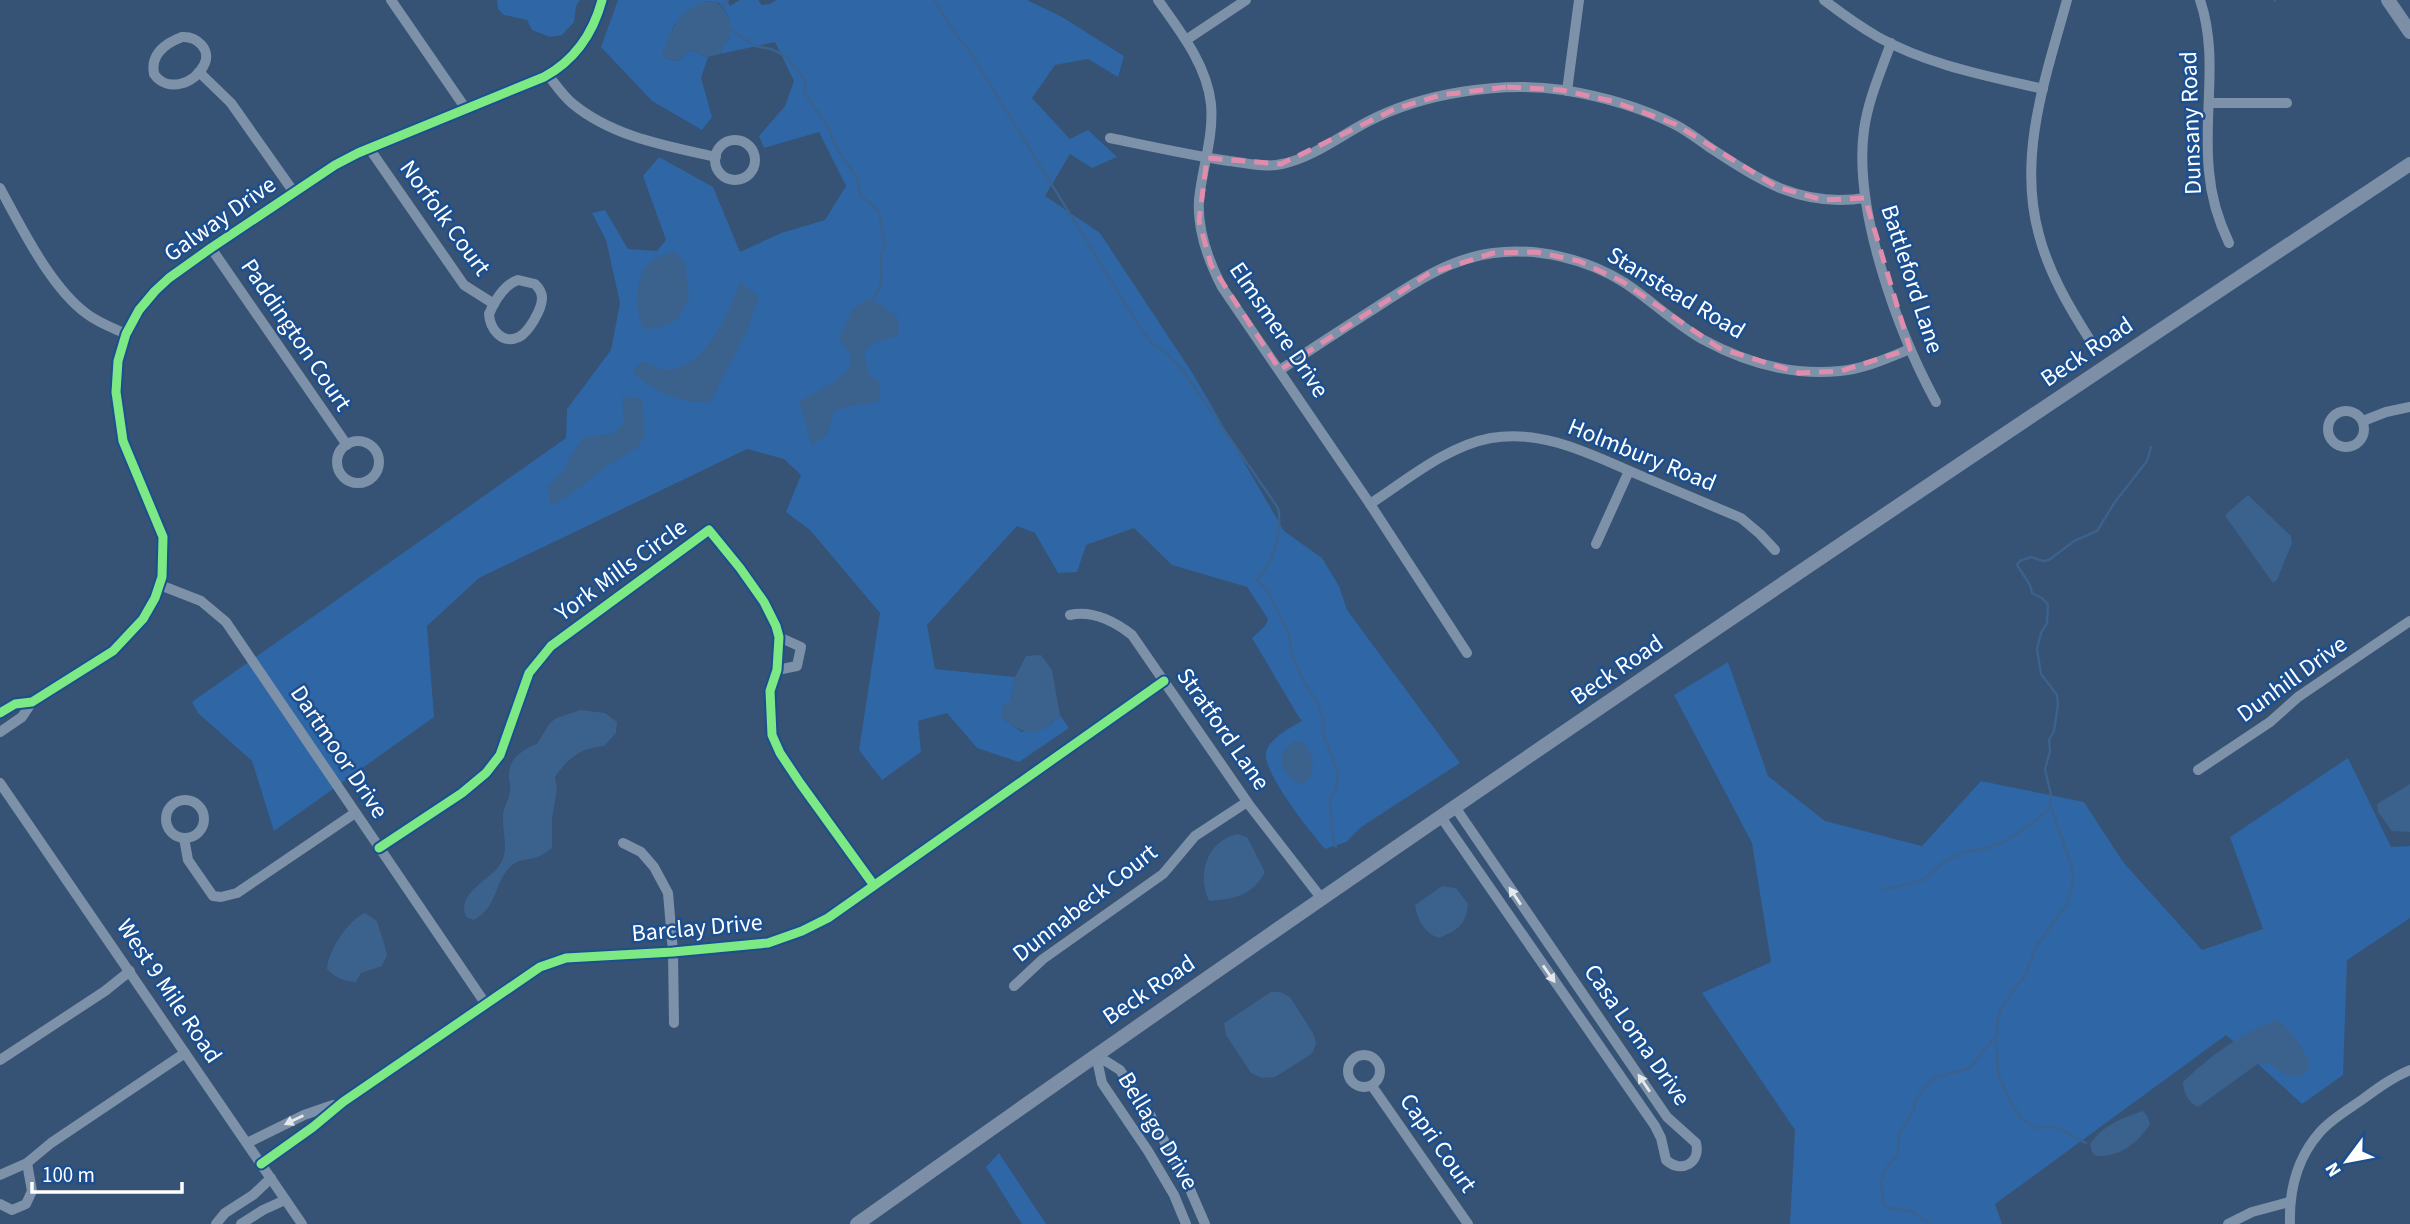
<svg xmlns="http://www.w3.org/2000/svg" width="2410" height="1224" font-family="'Source Sans 3',sans-serif">
	<rect width="100%" height="100%" fill="#365274"/>
	<g fill="#2f66a5">
		<path d="M497,0H580L576,6L574,22L562,35L550,37L532,30L527,20L504,15L498,9Z"/>
		<path d="M618,0H727L730,6L740,0H758L762,5L770,4L776,0H1027L1062,17L1124,56L1118,77L1088,59L1055,65L1032,98L1070,139L1088,130L1117,157L1092,168L1070,154L1045,196L1100,233L1193,374L1284,531L1322,558L1339,586L1347,610L1460,763L1361,827L1346,842L1325,849C1311,833 1262,772 1266,752C1270,737 1292,727 1303,720L1300,719L1252,638L1265,626L1268,619L1247,587L1172,565L1134,528L1086,545L1077,572L1058,573L1035,533L1017,526L927,625L935,669L1015,677L1011,699L1002,718L1022,732L1051,724L1060,715L1069,728L1019,762L977,748L947,713L918,721L921,752L882,780L859,750L880,613L810,530L786,512L801,475L784,459L747,449L479,578L427,626L434,717L274,831L252,761L198,713L192,702L566,438L567,409L611,350L620,303L606,240L592,213L605,210L628,249L657,251L666,240L643,176L659,157L713,187L740,252L781,233L825,220L846,186L819,132L764,148L759,136L785,106L794,81L775,42L720,54L724,44L730,39V18L719,3L705,1L674,25L662,56C676,64 680,61 690,50L708,57L701,78L712,117L702,130L652,101L601,47Z"/>
		<path d="M1728,662L1768,776L1825,821L1922,846L1981,781L2084,802L2123,862L2202,950L2263,929L2230,837L2348,758L2391,847L2410,846V918L2347,960L2343,1075L2302,1104L2226,1035L1995,1204L2002,1224H1790L1795,1130L1702,993L1771,962L1752,843L1674,695Z"/>
		<path d="M999,1153L1046,1224H1022L986,1167Z"/>
	</g>
	<g fill="#3b618d">
		<path d="M705,1L718,3L730,18V39L724,44L720,54L708,57L690,50C680,61 676,64 662,56C671,28 677,14 705,1Z"/>
		<path d="M675,251L685,263L689,298L678,319L661,328L644,329C634,313 634,276 650,262C656,257 667,254 675,251Z"/>
		<path d="M740,282L759,297L747,331L710,402C679,404 655,392 632,372L642,361C650,364 660,371 668,370C706,367 729,313 740,282Z"/>
		<path d="M867,299L882,305L898,318L899,335L874,343L864,352L868,373L881,384L878,402L855,405L834,411L827,435L812,445L799,402L832,383L849,370L851,355L839,338L853,309Z"/>
		<path d="M622,396L642,399L645,434L637,448L604,468L569,496L551,505L547,486L565,470L571,455L584,437L614,433L624,423Z"/>
		<path d="M2248,495L2291,536L2292,543L2277,580L2273,583L2226,517V514Z"/>
		<path d="M1041,655L1052,670L1060,715C1036,740 1026,735 1001,718V708L1011,699L1015,677L1026,656Z"/>
		<path d="M580,710L605,713L617,722L616,733L604,746C581,748 568,758 555,777L557,789L552,819V848C547,851 543,855 538,857C529,860 518,859 511,866C493,883 500,904 474,920L466,917C456,892 490,881 501,863C509,849 502,830 503,815C504,806 510,798 510,789C511,784 508,779 509,773C510,757 524,749 537,744C555,715 548,721 580,710Z"/>
		<path d="M1294,741L1305,744L1313,761L1311,777L1301,785C1287,777 1282,770 1281,754Z"/>
		<path d="M2410,784V832L2392,831L2378,812L2377,804Z"/>
		<path d="M1237,834L1247,837L1265,872C1253,895 1235,899 1209,901C1197,874 1206,842 1237,834Z"/>
		<path d="M1442,886L1456,888L1468,904C1466,925 1457,931 1438,938C1424,932 1417,920 1415,905Z"/>
		<path d="M365,913L377,921L383,940L387,955L382,966L361,973L356,982C344,981 335,978 327,969C328,951 348,920 365,913Z"/>
		<path d="M1271,992H1280L1290,997L1313,1033L1316,1043L1313,1052L1307,1057L1275,1077L1262,1078L1251,1073L1226,1035L1224,1023Z"/>
		<path d="M2279,1020C2292,1034 2306,1048 2310,1067L2302,1076C2287,1078 2280,1072 2269,1063H2259L2198,1107C2187,1101 2184,1094 2183,1082C2210,1056 2243,1031 2279,1020Z"/>
		<path d="M2143,1111L2147,1116L2150,1124C2137,1144 2120,1157 2096,1156L2092,1152L2090,1144C2102,1126 2123,1117 2143,1111Z"/>
	</g>
	<g fill="none" stroke-linecap="round" stroke-linejoin="round">
		<g stroke="#3b618d" stroke-width="2.5">
			<path d="M934,0L955,33L970,52L1136,321L1152,344L1167,353L1182,369L1278,508C1283,531 1273,564 1257,580L1269,593L1289,635L1292,654L1303,681L1317,702L1323,717V733L1338,774L1337,788L1331,797L1330,807L1333,837L1336,847"/>
			<path d="M2275,1V0"/>
			<path d="M723,7L728,0"/>
			<path d="M730,29L755,46L771,49L784,55L803,77L806,81L804,92L828,127L837,149L858,179L860,195L879,211L885,246C876,258 885,272 880,286C878,292 874,294 873,301"/>
			<path d="M1883,890L1923,880L1946,860L1965,852L1983,849L2004,842L2038,819L2050,808"/>
			<path d="M2086,1143C2070,1136 2055,1120 2037,1129L2021,1118L2011,1103L1998,1074L1996,1037L1998,1016L2002,1007L2018,984L2025,977L2035,948L2067,904L2074,879L2071,865L2050,804L2051,795L2045,769L2050,751L2049,740L2054,731L2058,705L2057,695L2041,674L2037,649L2041,633L2047,623L2048,605L2042,598L2032,593L2030,585L2017,565L2020,561L2031,557L2043,561L2049,560L2074,541L2097,531L2115,502L2147,461L2151,447"/>
			<path d="M1930,1224L1912,1212L1886,1207L1883,1202L1881,1183L1885,1170L1898,1154L1899,1134L1914,1110L1916,1099L1933,1078L1970,1068L1994,1038"/>
		</g>
		<g stroke="#7d92a8" stroke-width="10">
			<path d="M391,0L466,109"/>
			<path d="M1158,0C1180,31 1207,65 1211,104C1214,137 1202,168 1199,200C1197,231 1208,260 1222,287L1370,504L1467,653"/>
			<path d="M1824,0C1841,13 1859,26 1878,37C1928,65 1988,76 2043,89"/>
			<path d="M2067,0C2046,76 2017,156 2039,235C2049,273 2069,307 2090,340"/>
			<path d="M2200,0C2219,56 2203,113 2209,171C2211,196 2218,220 2229,243"/>
			<path d="M182,37C197,36 212,50 204,65C195,84 167,93 154,74C150,54 166,43 182,37Z"/>
			<path d="M1186,40L1246,0"/>
			<path d="M1891,43C1881,71 1868,100 1864,130C1853,210 1898,332 1936,402"/>
			<path d="M199,72L231,103L293,191"/>
			<path d="M548,75C556,85 563,96 573,104C613,137 667,146 716,157"/>
			<path d="M1567,91L1579,0"/>
			<path d="M2210,103H2287"/>
			<path d="M1110,138C1149,146 1189,155 1229,161C1247,163 1264,168 1282,164C1312,158 1340,136 1367,122C1422,93 1501,81 1563,90C1600,96 1640,107 1674,124C1686,130 1698,139 1709,147C1761,181 1801,208 1865,198"/>
			<circle cx="735" cy="160" r="20"/>
			<path d="M369,148L464,285L494,304"/>
			<path d="M0,188C21,227 51,288 87,314C99,323 113,328 126,334"/>
			<path d="M211,248L347,445"/>
			<path d="M518,280L535,284C539,288 542,292 542,298C542,309 529,332 519,337C502,345 490,329 489,314C495,300 504,285 518,280Z"/>
			<path d="M1280,370C1310,350 1339,331 1369,312C1408,287 1446,259 1493,253C1537,247 1587,259 1625,283C1651,300 1674,323 1702,339C1744,362 1792,376 1840,371C1864,369 1888,358 1910,349"/>
			<circle cx="2346" cy="429" r="18"/>
			<path d="M2363,421L2386,412L2410,407"/>
			<circle cx="358" cy="462" r="21"/>
			<path d="M1370,504C1407,480 1447,446 1491,438C1544,429 1592,455 1639,475C1673,489 1707,504 1741,518L1760,534L1775,550"/>
			<path d="M1596,544L1629,471"/>
			<path d="M160,585L201,601L226,622L485,1003"/>
			<path d="M1070,615C1093,610 1114,621 1132,635L1250,806L1322,899"/>
			<path d="M777,670L797,666L801,647L779,637"/>
			<path d="M0,713L15,704L32,702L113,651L143,619L155,598L162,577L163,537L123,441L116,392L118,361L126,334L139,310L155,291L169,278L211,248L335,165L358,153L544,77C575,60 593,34 602,0"/>
			<path d="M0,732L22,717L32,702"/>
			<path d="M2198,770L2270,722L2298,697L2410,621"/>
			<path d="M0,783L302,1224"/>
			<circle cx="185" cy="819" r="19"/>
			<path d="M1441,817L1655,1126L1661,1138L1666,1160C1681,1174 1701,1163 1696,1143L1667,1117L1455,807"/>
			<path d="M184,838L188,860L213,896L221,897L237,893L355,813"/>
			<path d="M623,843L641,852L654,867L668,893L673,952L674,1023"/>
			<path d="M379,848L462,793L486,773L500,755L529,673L551,646L709,530L740,568L764,602L776,626L779,637L777,670L770,691L772,735L780,753L800,783L873,884"/>
			<path d="M1014,986L1043,959L1163,874L1195,836L1247,802"/>
			<path d="M1096,1055L1120,1070L1149,1113L1189,1187L1205,1224"/>
			<path d="M1096,1055L1102,1083L1148,1151L1174,1195L1186,1224"/>
			<circle cx="1364" cy="1071" r="16"/>
			<path d="M0,1060L105,991L130,971"/>
			<path d="M1372,1086L1468,1224"/>
			<path d="M247,1143L304,1115L333,1105"/>
			<path d="M261,1164L313,1127L343,1102L540,967L566,958L673,952L768,943L802,931L828,918L1164,681"/>
			<path d="M0,1175L27,1163L51,1143L185,1053"/>
			<path d="M0,1204L12,1210L26,1204L32,1191L27,1163"/>
			<path d="M216,1224L225,1213L253,1195L271,1178"/>
			<path d="M241,1224L263,1210L285,1200"/>
			<path d="M2228,1224L2252,1212L2289,1202"/>
			<path d="M2290,1224C2289,1191 2297,1158 2320,1132C2331,1119 2349,1109 2363,1099C2378,1088 2393,1077 2410,1070"/>
		</g>
		<g stroke="#7d8ea7" stroke-width="14">
			<path d="M2388,0L2410,32"/>
			<path d="M857,1224C1368,861 1888,510 2410,164"/>
		</g>
		<g stroke="#1b4f8f" stroke-width="13">
			<g id="cycleway">
				<path d="M0,713L15,704L32,702L113,651L143,619L155,598L162,577L163,537L123,441L116,392L118,361L126,334L139,310L155,291L169,278L211,248L335,165L358,153L544,77C575,60 593,34 602,0"/>
				<path d="M379,848L462,793L486,773L500,755L529,673L551,646L709,530L740,568L764,602L776,626L779,637L777,670L770,691L772,735L780,753L800,783L873,884"/>
				<path d="M261,1164L313,1127L343,1102L540,967L566,958L673,952L768,943L802,931L828,918L1164,681"/>
			</g>
		</g>
		<use href="#cycleway" stroke="#7ce984" stroke-width="9"/>
	</g>
	<defs><path id="oneway-solid" d="M-6-.8H1V-3.2L6.5 0L1 3.2V.8H-6Z" transform="scale(1.75)"/></defs>
	<g fill="#e5e9ee">
		<use href="#oneway-solid" transform="translate(1515 896) rotate(-124)"/>
		<use href="#oneway-solid" transform="translate(1549 974) rotate(55)"/>
		<use href="#oneway-solid" transform="translate(1644 1083) rotate(-124)"/>
		<use href="#oneway-solid" transform="translate(294 1120) rotate(154)"/>
	</g>
	<path fill="none" stroke="#e08cad" stroke-width="5" stroke-dasharray="14 9" stroke-linejoin="round" d="M1507,87L1561,90L1612,101L1675,124L1777,187L1823,200L1865,198L1910,349L1841,371L1799,373L1719,348L1623,282L1579,261L1536,252L1493,253L1428,274L1280,370L1211,265L1199,221L1207,158L1281,164L1395,109L1441,95Z"/>
	<g text-anchor="middle" dominant-baseline="central" stroke-width="5" stroke-linejoin="round" paint-order="stroke">
		<g font-size="24" fill="#fff" stroke="#1b4f8f">
			<text transform="translate(2191 123) rotate(-92)">Dunsany Road</text>
			<text transform="translate(445 218) rotate(54)">Norfolk Court</text>
			<text transform="translate(220 219) rotate(-35)">Galway Drive</text>
			<text transform="translate(1912 279) rotate(72)">Battleford Lane</text>
			<text transform="translate(1676 293) rotate(31)">Stanstead Road</text>
			<text transform="translate(1279 330) rotate(56)">Elmsmere Drive</text>
			<text transform="translate(296 335) rotate(56)">Paddington Court</text>
			<text transform="translate(2087 352) rotate(-34)">Beck Road</text>
			<text transform="translate(1642 455) rotate(22)">Holmbury Road</text>
			<text transform="translate(621 570) rotate(-36)">York Mills Circle</text>
			<text transform="translate(1617 670) rotate(-34)">Beck Road</text>
			<text transform="translate(2292 679) rotate(-36)">Dunhill Drive</text>
			<text transform="translate(1223 729) rotate(55)">Stratford Lane</text>
			<text transform="translate(339 752) rotate(56)">Dartmoor Drive</text>
			<text transform="translate(1085 903) rotate(-38)">Dunnabeck Court</text>
			<text transform="translate(697 928) rotate(-5)">Barclay Drive</text>
			<text transform="translate(1149 990) rotate(-34)">Beck Road</text>
			<text transform="translate(169 991) rotate(56)">West 9 Mile Road</text>
			<text transform="translate(1637 1035) rotate(55)">Casa Loma Drive</text>
			<text transform="translate(1158 1131) rotate(59)">Bellago Drive</text>
			<text transform="translate(1438 1143) rotate(55)">Capri Court</text>
		</g>
	</g>
	<g transform="translate(2347 1161) rotate(238)" stroke="#1b4f8f" stroke-width="5" paint-order="stroke">
	<path d="M0-5L12 26L0 18L-12 26Z" fill="#ffffff"/>
	<text y="-10" font-size="19" font-weight="bold" text-anchor="middle" fill="#ffffff">N</text>
	</g>
	<path d="M32 1182v10h150v-10" fill="none" stroke="#ffffff" stroke-width="3.5"/>
	<text x="42" y="1182" font-size="21" fill="#ffffff" stroke="#1b4f8f" stroke-width="5" paint-order="stroke">100 m</text>
</svg>
